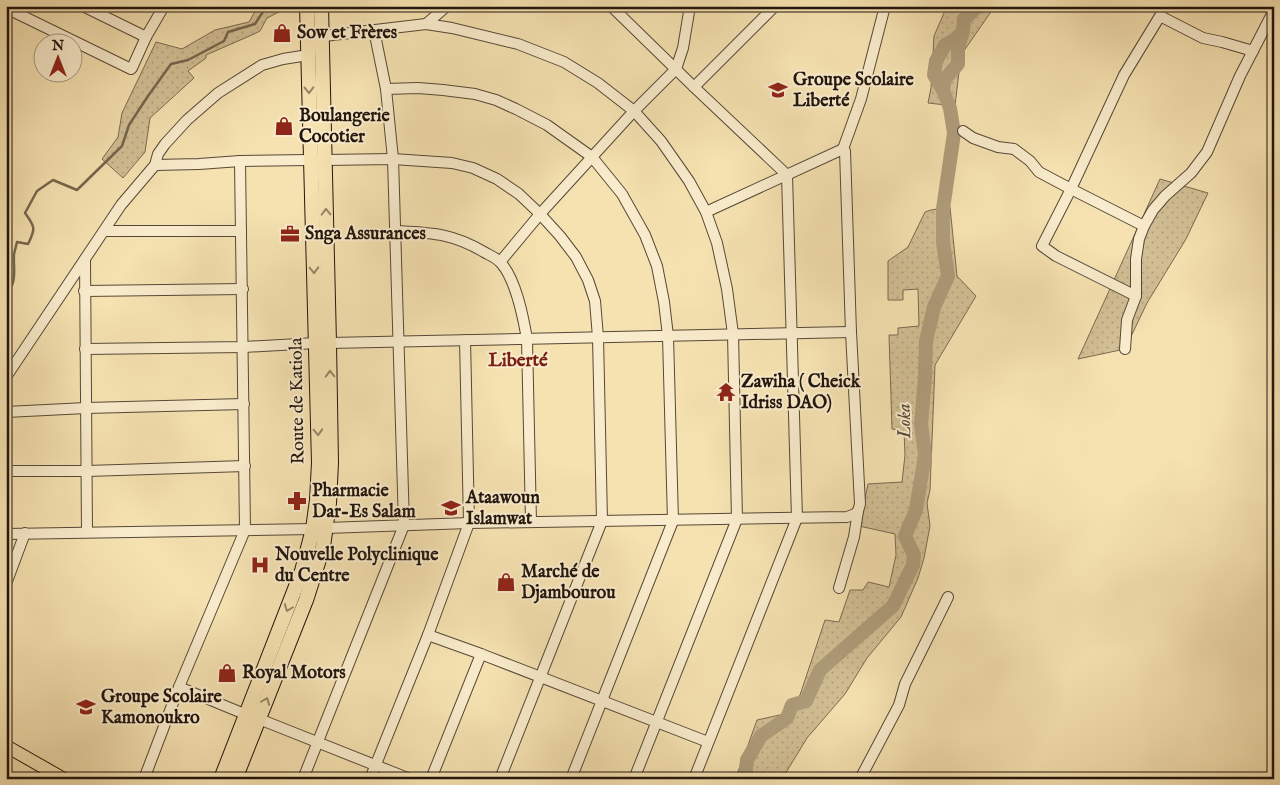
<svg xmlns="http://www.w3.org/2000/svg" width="1280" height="785" font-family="'IM FELL English',serif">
	<defs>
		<pattern id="grass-dots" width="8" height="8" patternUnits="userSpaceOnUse" patternTransform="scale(1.25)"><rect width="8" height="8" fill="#d2bf95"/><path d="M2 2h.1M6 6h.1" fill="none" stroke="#b4a37f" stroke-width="1.8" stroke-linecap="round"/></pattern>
	</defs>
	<rect width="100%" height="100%" fill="#f6e2b1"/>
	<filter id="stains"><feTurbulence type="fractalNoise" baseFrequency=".004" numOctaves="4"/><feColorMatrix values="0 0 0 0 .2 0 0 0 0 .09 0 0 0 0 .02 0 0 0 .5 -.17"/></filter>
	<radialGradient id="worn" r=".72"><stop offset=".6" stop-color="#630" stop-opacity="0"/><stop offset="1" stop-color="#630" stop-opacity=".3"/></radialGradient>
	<g fill="url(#grass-dots)" stroke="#7a6a52">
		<path d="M258,6H291L267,18L260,31L254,34L206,55V58L188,71L194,78L150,118L145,152L123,178L102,159L118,137L122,113L156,42L182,49L215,30L249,22Z"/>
		<path d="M947,6H995L961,55L955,106L928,103L931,88L934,36Z"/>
		<path d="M1160,179L1208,193L1186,239L1147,303L1125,349L1078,359Z"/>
		<path d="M950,207L957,276L976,296L935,365L930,490L927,503L930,526L924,558L918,578L901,617L867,658L845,694L807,738L782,779H735L743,759L757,720L784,714L800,695L825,620L839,622L850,590H863L868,582L889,587L896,555L895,534L859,526L868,484L902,482L905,455L904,431L892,429L889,335H898V328L919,326L918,289L903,290V300H888V261L908,247L925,212L931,210Z"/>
	</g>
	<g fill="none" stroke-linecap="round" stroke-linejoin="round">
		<path stroke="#76664f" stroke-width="2.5" d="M6,294C18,282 13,269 14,254C15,250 16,246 17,242L28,244C36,228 35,227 25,213L37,191L53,180L77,190L122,146L129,125L148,96L171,64L188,60L224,41L228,32L255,24L266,7L269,6"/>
		<g stroke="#ae9c7a" stroke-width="14">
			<path d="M943,90L934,75L936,61L945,45L956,39L963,31"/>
			<path d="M745,779L747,760L761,736L787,718L792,705L806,701L820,670L893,606L913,565L914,555L905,536L916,510L925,455L921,424L925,377L926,341L934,307L948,276L943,242V209L954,133L950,108L943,90L945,79L958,64V48L963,31L964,19L978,6"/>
		</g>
		<g stroke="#564837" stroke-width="12">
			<g id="minor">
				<path d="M83,6L146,37"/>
				<path d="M611,6L694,87L787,175L797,518L694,779"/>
				<path d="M6,8L131,69L132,68L146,37L164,6"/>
				<path d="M426,24L447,6"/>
				<path d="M316,37L426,24L452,28L518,44L564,62L598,83L634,111L661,141L689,181L706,212L717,243L727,289L733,334L737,519L634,779"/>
				<path d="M694,87L775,6"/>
				<path d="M386,89L418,88L443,90L475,94L496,100L516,109L547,125L592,157L622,194L645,235L657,266L664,302L668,336L673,521L571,779"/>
				<path d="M963,131L973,138L998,147L1014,149L1030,161L1039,172L1071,189L1144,226"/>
				<path d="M325,160L393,159L452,163L473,168L497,179L519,194L540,214L560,236L576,257L588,280L595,301L598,337L602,521L500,779"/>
				<path d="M155,165L199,164L240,161L310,160"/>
				<path d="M706,212L843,149"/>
				<path d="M104,231H241"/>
				<path d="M395,231C432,233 452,233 484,252C489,255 497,258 501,263C516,280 523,316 527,339L531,522"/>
				<path d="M85,259L87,532"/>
				<path d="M500,262L540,214L634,111L676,69L683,48L690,6"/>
				<path d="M84,291L243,289"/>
				<path d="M1136,296L1056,256L1042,246L1071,189L1124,75L1160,16L1203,38L1222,42L1253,51"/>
				<path d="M329,343L851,332"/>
				<path d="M85,349L244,347L316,343"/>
				<path d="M1125,349L1127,320L1136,296V259L1139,239L1144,226L1153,210L1165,196L1191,173L1207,152L1240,76L1274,10"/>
				<path d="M6,377L121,205L155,165L158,154L165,144L187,120L218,93L262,65L283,59L308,55"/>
				<path d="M6,412L86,408L244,404"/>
				<path d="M6,471H87L245,466"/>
				<path d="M326,528L469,523L847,517L855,514L858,511"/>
				<path d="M6,534L313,529"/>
				<path d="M6,584L25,533"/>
				<path d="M839,588L854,537L858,511L860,504L851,332L845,151L843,149L861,99L885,6"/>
				<path d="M428,635L481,654L708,742"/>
				<path d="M179,687L247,715"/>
				<path d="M259,719L410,779"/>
				<path d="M144,779L179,687L245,530L240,161"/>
				<path d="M303,779L404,525L393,159L386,89L374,30"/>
				<path d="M370,779L428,635L469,523L465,340"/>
				<path d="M431,779L481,654"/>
				<path d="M860,779L899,705L905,684L948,597"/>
			</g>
		</g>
		<g stroke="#21150e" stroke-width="14">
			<path id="major" d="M6,746L64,779"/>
		</g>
		<g stroke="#21150e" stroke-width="16">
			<g id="highway">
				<path d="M221,779L302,571L313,529L317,500L319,463L307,6"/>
				<path d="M235,779L306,600L323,547L329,503L331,463L329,343L321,6"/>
			</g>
		</g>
		<use href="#minor" stroke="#f9eccc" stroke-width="10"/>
		<use href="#major" stroke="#f6e2b1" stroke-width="12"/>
		<use href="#highway" stroke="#f6e2b1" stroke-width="14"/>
	</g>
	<defs><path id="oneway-chevron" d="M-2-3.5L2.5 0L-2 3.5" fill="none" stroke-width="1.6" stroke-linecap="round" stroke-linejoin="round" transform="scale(1.25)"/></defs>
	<g stroke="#968668">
		<use href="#oneway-chevron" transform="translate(309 90) rotate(89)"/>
		<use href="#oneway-chevron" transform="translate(326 212) rotate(-91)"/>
		<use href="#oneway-chevron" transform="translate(314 270) rotate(88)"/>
		<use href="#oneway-chevron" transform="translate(330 374) rotate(-91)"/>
		<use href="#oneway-chevron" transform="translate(318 432) rotate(88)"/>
		<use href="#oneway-chevron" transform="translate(288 608) rotate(111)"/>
		<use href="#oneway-chevron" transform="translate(266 701) rotate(-69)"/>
	</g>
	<defs>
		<g id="shop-bare" transform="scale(1.5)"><path d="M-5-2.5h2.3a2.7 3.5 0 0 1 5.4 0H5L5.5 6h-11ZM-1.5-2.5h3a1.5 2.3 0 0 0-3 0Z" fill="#8f2418" stroke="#f9eccc" stroke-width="2.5" paint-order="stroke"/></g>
		<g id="school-bare" transform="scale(1.5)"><path d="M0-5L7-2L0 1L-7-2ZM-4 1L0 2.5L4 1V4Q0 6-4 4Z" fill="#8f2418" stroke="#f9eccc" stroke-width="2.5" paint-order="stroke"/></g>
		<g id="office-bare" transform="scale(1.5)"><path d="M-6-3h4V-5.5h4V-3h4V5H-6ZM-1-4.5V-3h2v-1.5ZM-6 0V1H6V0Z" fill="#8f2418" stroke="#f9eccc" stroke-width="2.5" paint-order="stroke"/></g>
		<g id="temple-bare" transform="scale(1.5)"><path d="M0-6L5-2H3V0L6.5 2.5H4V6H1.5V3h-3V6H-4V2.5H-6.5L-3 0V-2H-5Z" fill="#8f2418" stroke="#f9eccc" stroke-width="2.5" paint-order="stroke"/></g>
		<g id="pharmacy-bare" transform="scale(1.5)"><path d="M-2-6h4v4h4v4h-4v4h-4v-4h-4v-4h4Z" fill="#8f2418" stroke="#f9eccc" stroke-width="2.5" paint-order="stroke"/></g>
		<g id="hospital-bare" transform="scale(1.5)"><path d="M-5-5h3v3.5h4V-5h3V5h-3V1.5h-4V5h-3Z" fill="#8f2418" stroke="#f9eccc" stroke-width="2.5" paint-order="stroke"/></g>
	</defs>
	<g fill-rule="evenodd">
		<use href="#shop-bare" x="282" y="33"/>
		<use href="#school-bare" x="778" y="90"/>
		<use href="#shop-bare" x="284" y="126"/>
		<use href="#office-bare" x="290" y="234"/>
		<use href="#temple-bare" x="726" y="392"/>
		<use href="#pharmacy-bare" x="297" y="501"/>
		<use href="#school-bare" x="451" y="508"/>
		<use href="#hospital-bare" x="260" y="565"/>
		<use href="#shop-bare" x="506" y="582"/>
		<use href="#shop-bare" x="227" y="673"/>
		<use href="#school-bare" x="86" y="707"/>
	</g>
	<g text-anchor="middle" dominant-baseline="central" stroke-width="4" stroke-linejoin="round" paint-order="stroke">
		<g font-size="18" font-weight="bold" fill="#21150e" stroke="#f9eccc" text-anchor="start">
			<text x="297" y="33">Sow et Frères</text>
			<text x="793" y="80">Groupe Scolaire<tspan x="793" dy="21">Liberté</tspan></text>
			<text x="299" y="116">Boulangerie<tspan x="299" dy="21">Cocotier</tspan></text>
			<text x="305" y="234">Snga Assurances</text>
			<text x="741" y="382">Zawiha ( Cheick<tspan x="741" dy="21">Idriss DAO)</tspan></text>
			<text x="312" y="491">Pharmacie<tspan x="312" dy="21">Dar-Es Salam</tspan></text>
			<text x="466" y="498">Ataawoun<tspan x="466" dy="21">Islamwat</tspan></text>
			<text x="275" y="555">Nouvelle Polyclinique<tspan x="275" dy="21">du Centre</tspan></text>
			<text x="521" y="572">Marché de<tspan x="521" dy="21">Djambourou</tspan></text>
			<text x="242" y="673">Royal Motors</text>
			<text x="101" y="697">Groupe Scolaire<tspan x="101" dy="21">Kamonoukro</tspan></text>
		</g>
		<g font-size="18" fill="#21150e" stroke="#f9eccc">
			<text transform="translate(298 401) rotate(-91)">Route de Katiola</text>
		</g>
		<g font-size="19" font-weight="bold" fill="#7a1f14" stroke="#f9eccc">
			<text x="518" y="361">Liberté</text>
		</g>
		<g font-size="19" font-style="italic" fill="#594b39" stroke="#f9eccc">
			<text transform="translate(905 421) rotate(-91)">Loka</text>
		</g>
	</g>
	<rect width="1280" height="785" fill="none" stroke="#f6e2b1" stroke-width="25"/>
	<rect x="8" y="8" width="1265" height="770" fill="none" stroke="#21150e" stroke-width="2.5"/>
	<rect x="12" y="12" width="1255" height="760" fill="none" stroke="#21150e"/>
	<g transform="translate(58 58)"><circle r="24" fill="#f9eccc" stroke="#a39680"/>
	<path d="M0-4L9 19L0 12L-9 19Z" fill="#8f2418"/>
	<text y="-8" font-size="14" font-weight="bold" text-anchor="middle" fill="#21150e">N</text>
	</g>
	<rect width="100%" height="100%" filter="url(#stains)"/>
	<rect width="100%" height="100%" fill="url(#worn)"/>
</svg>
